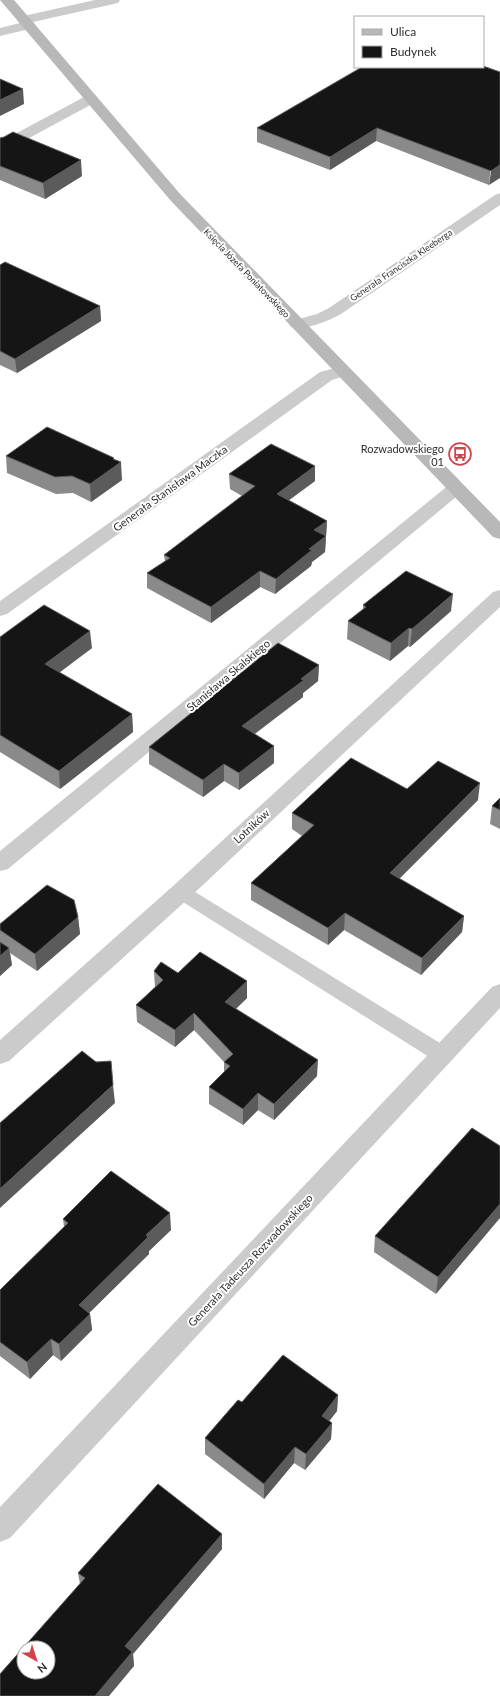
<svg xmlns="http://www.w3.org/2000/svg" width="500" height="1696" font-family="Lato,sans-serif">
	<rect width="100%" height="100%" fill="#fff"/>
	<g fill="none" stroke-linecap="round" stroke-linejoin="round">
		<path fill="#cbcbcb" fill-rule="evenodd" d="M181,885L187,887L448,1048L451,1054L448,1060L441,1062L434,1060L175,897L172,892L175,887Z"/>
		<g fill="#cbcbcb" fill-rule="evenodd">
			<path d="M95,0H120L118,3L33,22L36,25L34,28L0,36V28L20,23L17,20L19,17Z"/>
			<path d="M91,95L96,96L98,99L96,102L5,151L0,152V142L86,96Z"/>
			<path d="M500,193V205L341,314C328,321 305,331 291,327L289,324L291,321L317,314L329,308L495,195Z"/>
			<path d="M343,366L349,367L351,371L349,375L332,380L7,614L0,616V601L320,372Z"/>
			<path d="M456,483L462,484L465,488L462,492L8,869L0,871V851L450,484Z"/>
			<path d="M500,590V607L189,898L9,1061L0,1064V1040L173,886L493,592Z"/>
			<path d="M500,984V1008L10,1538L0,1542V1507L492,987Z"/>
		</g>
		<path fill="#b8b8b8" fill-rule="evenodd" d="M0,0H14L181,195L500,522V539L493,537L171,201Z"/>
	</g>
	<g fill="#8a8a8a">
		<path d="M500,72L489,185L376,141L330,170L257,142V128Z"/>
		<path d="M0,138L82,176L45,199L0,180Z"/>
		<path d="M0,265L100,306L101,321L17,373L0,365Z"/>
		<path d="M6,456L114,459L122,480L91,502L73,493L56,494L7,473Z"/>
		<path d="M315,466V481L289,500L327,521L325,552L312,562L311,566L275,594L260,587L211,623L147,588V573L165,561L164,555L242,496L230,489L229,474Z"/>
		<path d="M363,605L451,611L410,647L408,646L390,661L347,639L348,621L363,609Z"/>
		<path d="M0,637L92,648L59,672L132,714L133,732L60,789L0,752Z"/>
		<path d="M319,665L318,681L303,693V697L255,734L274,746V763L239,790L224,781L203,797L149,764V747Z"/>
		<path d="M407,789L478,800L399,879L464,916L462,932L421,975L344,930L328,945L251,900V883L302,836L292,829V813Z"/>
		<path d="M500,798V829L490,824L492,806Z"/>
		<path d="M78,917L80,934L37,971L10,953L12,965L0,976V924Z"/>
		<path d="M154,971L178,973L247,981V998L236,1009L317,1076L274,1120L258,1110L243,1125L209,1104V1087L224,1072V1062L194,1030L175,1047L137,1022L136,1005L155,988Z"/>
		<path d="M500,1146L436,1294L374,1252L375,1236Z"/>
		<path d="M63,1219L171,1230L149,1251V1254L89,1313L90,1314L92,1330L61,1361L53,1355L30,1379L0,1356V1290L64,1227Z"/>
		<path d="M338,1395L337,1411L329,1421L332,1423L331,1439L305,1470L294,1463L264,1499L205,1454V1438L242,1402Z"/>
		<path d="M222,1534V1549L133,1654L134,1666L80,1584L78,1573Z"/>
	</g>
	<g fill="#5b5b5b">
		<path d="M23,89L24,104L0,116V100Z"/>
		<path d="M377,128L376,141L330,170V157Z"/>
		<path d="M81,160L82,176L45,199L43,183Z"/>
		<path d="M500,165V178L489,185L491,171Z"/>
		<path d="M100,306L101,321L17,373L15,359Z"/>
		<path d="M114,458V467L121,462L122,480L91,502L90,484Z"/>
		<path d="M315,466V481L277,509V494Z"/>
		<path d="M327,521L325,552L312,562L311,566L275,594L276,579L309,549L314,530Z"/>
		<path d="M260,571V587L211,623V607Z"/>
		<path d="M453,594L451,611L410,647L412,629Z"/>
		<path d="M409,628L408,646L390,661L391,643Z"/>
		<path d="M90,631L92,648L47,682L45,664Z"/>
		<path d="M319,665L318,681L303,693V697L242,743V726Z"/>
		<path d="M132,714L133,732L60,789L59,771Z"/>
		<path d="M274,746V763L239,790V773Z"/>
		<path d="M224,764V781L203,797V780Z"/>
		<path d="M480,783L478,800L388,890L390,873Z"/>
		<path d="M345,913L344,930L328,945V928Z"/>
		<path d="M464,916L462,932L421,975L422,958Z"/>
		<path d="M78,917L80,934L37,971L35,954Z"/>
		<path d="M9,948L12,965L0,976V956Z"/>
		<path d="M247,981V998L225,1019V1002Z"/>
		<path d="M194,1013V1030L175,1047V1030Z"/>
		<path d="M318,1060L317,1076L274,1120V1104Z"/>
		<path d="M113,1085L115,1103L0,1208V1189Z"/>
		<path d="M258,1093V1110L243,1125V1109Z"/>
		<path d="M500,1204V1218L436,1294L438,1277Z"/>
		<path d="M170,1213L171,1230L149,1251V1254L80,1322L79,1305L146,1235Z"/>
		<path d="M90,1314L92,1330L61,1361L59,1344Z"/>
		<path d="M51,1339L53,1355L30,1379L27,1362Z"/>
		<path d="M338,1395L337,1411L321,1432L322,1416Z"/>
		<path d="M332,1423L331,1439L305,1470L306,1454Z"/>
		<path d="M295,1447L294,1463L264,1499V1484Z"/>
		<path d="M222,1534V1549L133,1654L134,1666L109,1696H95L125,1646Z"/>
	</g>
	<g fill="#151515" stroke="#5b5b5b" fill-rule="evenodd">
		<path d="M483,66L500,72V165L491,171L377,128L330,157L257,128L362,67H483Z"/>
		<path d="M0,79L23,89L0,100Z"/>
		<path d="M13,132L81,160L43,183L0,166V138L4,137Z"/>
		<path d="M5,262L100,306L15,359L0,351V265Z"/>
		<path d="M47,427L114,458L113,459L121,462L90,484L72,476L55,477L6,456Z"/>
		<path d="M271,444L315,466L277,494L327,521L314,530L326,536L309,549L312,550L276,579L260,571L211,607L147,573L170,558L164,555L255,486L229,474Z"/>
		<path d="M406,571L453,594L412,629L409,628L391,643L348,621L366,607L363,605Z"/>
		<path d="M44,605L90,631L45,664L132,714L59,771L0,735V637Z"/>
		<path d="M278,643L319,665L301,679L304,680L242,726L274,746L239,773L224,764L203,780L149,747Z"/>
		<path d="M351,758L407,789L438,761L480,783L390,873L464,916L422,958L345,913L328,928L251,883L314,825L292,813Z"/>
		<path d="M500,798V810L492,806Z"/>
		<path d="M47,885L74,900L78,917L35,954L0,930V924Z"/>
		<path d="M0,942L9,948L0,956Z"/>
		<path d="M200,952L247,981L225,1002L318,1060L274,1104L258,1093L243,1109L209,1087L230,1066L224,1062L233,1054L194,1013L175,1030L136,1005L163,980L154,971L161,962L178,973Z"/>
		<path d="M82,1051L96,1062L111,1061L113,1085L0,1189V1123Z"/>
		<path d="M472,1128L500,1146V1204L438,1277L375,1236Z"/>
		<path d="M111,1171L170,1213L146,1235L148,1237L79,1305L90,1314L59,1344L51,1339L27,1362L0,1342V1290L68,1223L63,1219Z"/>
		<path d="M283,1355L338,1395L322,1416L332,1423L306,1454L295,1447L264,1484L205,1438L238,1400L242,1402Z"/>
		<path d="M158,1484L222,1534L125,1646L132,1652L95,1696H0V1674L85,1578L78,1573ZM24,1648H48V1672H24Z"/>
	</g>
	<defs>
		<g id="bus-ring" transform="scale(1.15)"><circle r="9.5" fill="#fff" stroke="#d2424c" stroke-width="1.5"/><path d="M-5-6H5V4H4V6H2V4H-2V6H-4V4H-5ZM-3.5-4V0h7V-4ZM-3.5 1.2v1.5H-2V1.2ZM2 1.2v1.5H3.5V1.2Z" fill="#d2424c"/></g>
	</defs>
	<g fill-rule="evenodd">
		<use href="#bus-ring" x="460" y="454"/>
	</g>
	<g text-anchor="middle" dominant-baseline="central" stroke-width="4" stroke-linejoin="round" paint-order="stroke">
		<g font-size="9" fill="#2e2e2e" stroke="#fff">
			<text transform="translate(401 265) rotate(-34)">Generała Franciszka Kleeberga</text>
			<text transform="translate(247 273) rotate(46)">Księcia Józefa Poniatowskiego</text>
		</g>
		<g font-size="11" fill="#2e2e2e" stroke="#fff" text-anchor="end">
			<text x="444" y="448">Rozwadowskiego<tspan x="444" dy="13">01</tspan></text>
		</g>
		<g font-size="11" fill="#2e2e2e" stroke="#fff">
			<text transform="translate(170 488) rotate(-36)">Generała Stanisława Maczka</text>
			<text transform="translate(228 675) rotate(-40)">Stanisława Skalskiego</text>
			<text transform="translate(251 826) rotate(-43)">Lotników</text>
			<text transform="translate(250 1260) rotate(-47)">Generała Tadeusza Rozwadowskiego</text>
		</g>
	</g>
	<rect x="354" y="16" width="130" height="52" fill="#ffffff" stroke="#ababab"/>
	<rect x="362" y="29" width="20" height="6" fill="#b8b8b8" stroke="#ababab"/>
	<text x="390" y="36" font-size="12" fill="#2e2e2e">Ulica</text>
	<rect x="362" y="46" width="20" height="12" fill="#151515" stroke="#ababab"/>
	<text x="390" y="56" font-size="12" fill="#2e2e2e">Budynek</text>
	<g transform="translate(36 1660) rotate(141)"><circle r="19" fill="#ffffff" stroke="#ababab"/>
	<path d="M0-3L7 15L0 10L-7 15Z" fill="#d2424c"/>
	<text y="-6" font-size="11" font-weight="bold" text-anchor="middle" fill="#2e2e2e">N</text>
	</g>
</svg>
